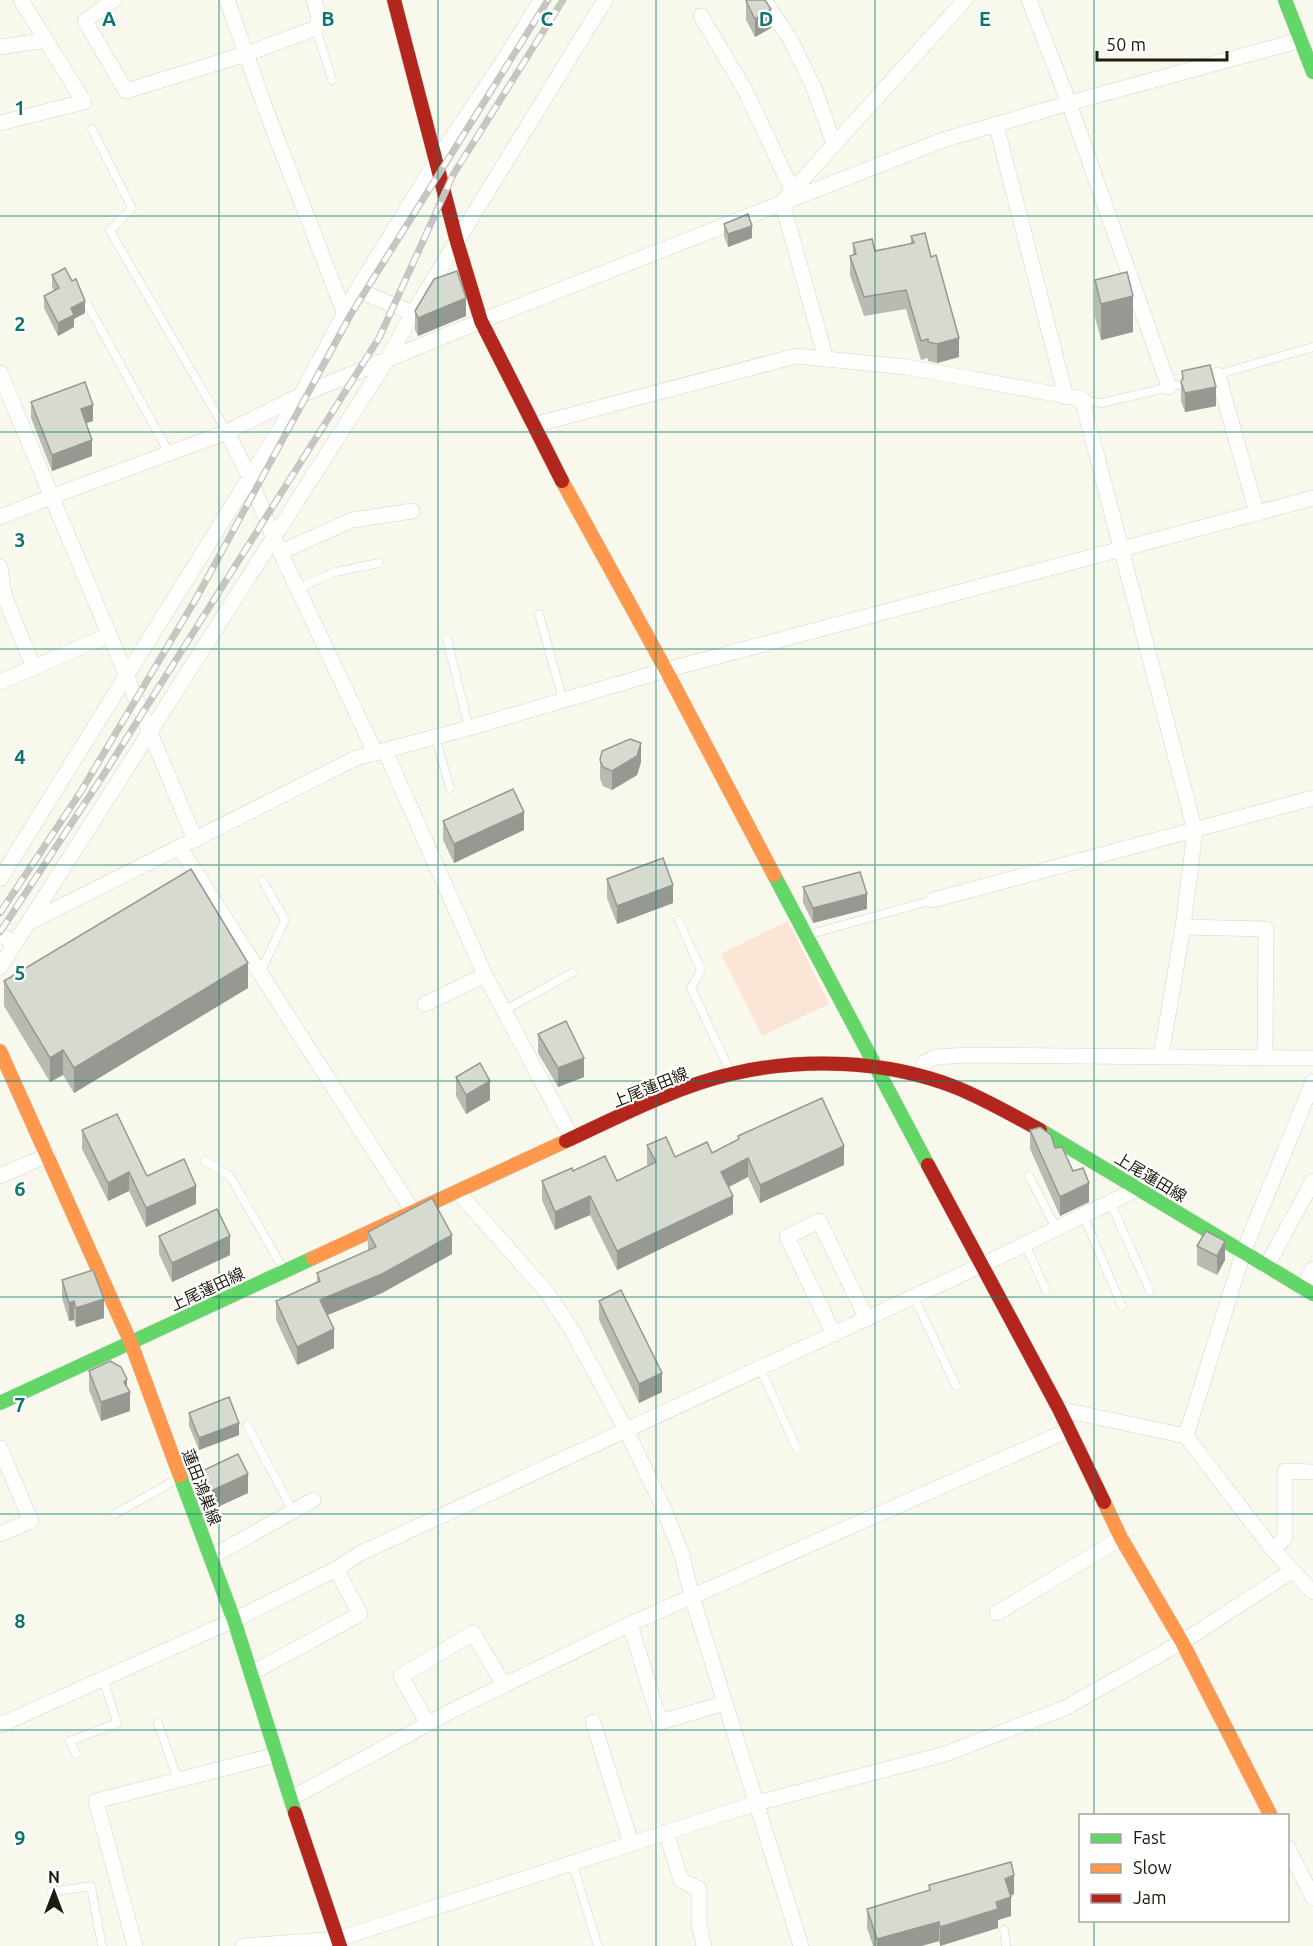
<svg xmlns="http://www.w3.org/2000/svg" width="1313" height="1946" font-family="Ubuntu,'Noto Sans JP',sans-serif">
	<rect width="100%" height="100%" fill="#f9f8ed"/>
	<path fill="#fae4d6" d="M788,921L829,1004L762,1036L721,954Z"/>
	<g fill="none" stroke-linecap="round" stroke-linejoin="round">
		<g stroke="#d5d4c8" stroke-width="9">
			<g id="lane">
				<path d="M316,28L332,80"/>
				<path d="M92,129L132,208L110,231L227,432"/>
				<path d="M86,302L169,453"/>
				<path d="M1216,375L1313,347"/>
				<path d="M1082,400L1102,403L1190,382"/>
				<path d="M297,589L335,572L379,563"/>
				<path d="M539,614L563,700"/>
				<path d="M447,639L469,728"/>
				<path d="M435,736L450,788"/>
				<path d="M679,921L701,970L691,988L731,1073"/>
				<path d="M807,935L933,900"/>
				<path d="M260,973L285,920L263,881"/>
				<path d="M503,1011L572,973"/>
				<path d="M205,1161L230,1176L284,1270"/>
				<path d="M1029,1176L1056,1228"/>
				<path d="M1110,1202L1150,1291"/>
				<path d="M1083,1215L1122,1306"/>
				<path d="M1025,1244L1046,1290"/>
				<path d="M914,1297L956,1386"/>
				<path d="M760,1368L797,1449"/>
				<path d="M247,1425L293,1511"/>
				<path d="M115,1514L179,1478"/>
				<path d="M158,1723L178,1780"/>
				<path d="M76,1754L70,1741L117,1723L103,1679"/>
				<path d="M572,1862L598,1946"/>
				<path d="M51,1892L91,1886L102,1946"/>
				<path d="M1004,1930L1006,1946"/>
			</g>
		</g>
		<g stroke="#d5d4c8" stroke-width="16">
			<g id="street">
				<path d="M114,0L85,21L126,91L246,54L316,28L319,18L314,0"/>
				<path d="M227,0L267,113L344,312"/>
				<path d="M764,0L790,39L814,88L834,144"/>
				<path d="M1029,0L1069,103L1169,387"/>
				<path d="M701,16L745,90L792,190"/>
				<path d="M0,47L46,40"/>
				<path d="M0,123L84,102L21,0"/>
				<path d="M996,124L1066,397"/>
				<path d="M784,200L965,0"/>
				<path d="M782,202L826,359"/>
				<path d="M357,290L413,313"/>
				<path d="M0,373L195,840"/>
				<path d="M1218,375L1257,514"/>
				<path d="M533,425L796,356L907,367L1082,399L1195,831L1183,927L1161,1056"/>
				<path d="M227,432L250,478L274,539L375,752"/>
				<path d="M0,517L53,496L227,432L301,395L481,321L943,140L1069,103L1301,40"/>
				<path d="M281,552L352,520L412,511"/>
				<path d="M0,567L4,595L34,668"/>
				<path d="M0,682L109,635"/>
				<path d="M385,751L485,975L572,1138"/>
				<path d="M180,848L414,1213"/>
				<path d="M0,879L301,395L357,290L437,160L506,57L541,0"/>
				<path d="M933,900L1313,798"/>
				<path d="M28,923L356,758L469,728L666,670L1313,498"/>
				<path d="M1183,927L1266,929L1265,1056"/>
				<path d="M0,934L15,944"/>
				<path d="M0,967L387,360L413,313L605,0"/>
				<path d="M425,1004L485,975"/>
				<path d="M919,1075L925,1062L936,1057L968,1055L1313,1058"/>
				<path d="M0,1176L48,1155"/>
				<path d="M458,1192L545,1290L572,1330L626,1430L663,1507L682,1555L692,1597L801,1946"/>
				<path d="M1266,1267L1313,1181"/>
				<path d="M1303,1288L1313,1269"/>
				<path d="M834,1334L787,1237L819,1221L867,1319"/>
				<path d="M1059,1409L1186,1436L1243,1253L1313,1082"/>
				<path d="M1186,1436L1273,1550L1313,1592"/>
				<path d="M0,1448L31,1521L0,1534"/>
				<path d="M1273,1550L1285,1538V1471L1313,1472"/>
				<path d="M211,1557L313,1500"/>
				<path d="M997,1613L1121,1538"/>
				<path d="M630,1624L660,1722L725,1703"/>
				<path d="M252,1673L360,1614L336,1569"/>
				<path d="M593,1722L631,1843"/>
				<path d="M428,1724L401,1676L473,1633L504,1685"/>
				<path d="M0,1725L234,1620L336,1569L361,1553L982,1265L1139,1188"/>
				<path d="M290,1799L453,1710L630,1624L1069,1430"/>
				<path d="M666,1832L681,1880L699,1889V1925L704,1946"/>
				<path d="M1288,1848L1313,1898"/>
				<path d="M135,1946L96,1801L276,1755"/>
				<path d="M243,1946L338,1939L757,1803L945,1754L1065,1708L1182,1642L1292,1571"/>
			</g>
		</g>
		<g stroke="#d5d4c8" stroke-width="15">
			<g id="fast">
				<path d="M1285,0L1313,72"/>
				<path d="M774,875L928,1165"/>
				<path d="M1040,1130L1313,1294"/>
				<path d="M0,1403L313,1258"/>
				<path d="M180,1476L234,1620L295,1813"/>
			</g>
		</g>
		<g stroke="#d5d4c8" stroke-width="15">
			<g id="slow">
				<path d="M562,481L666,670L774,875"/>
				<path d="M0,1051L131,1343L180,1476"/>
				<path d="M313,1258L566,1141"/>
				<path d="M1104,1502L1121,1538L1182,1642L1271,1816"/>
			</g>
		</g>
		<g stroke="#d5d4c8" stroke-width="15">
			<g id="jam">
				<path d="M394,0L457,242L481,321L562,481"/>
				<path d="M566,1141C618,1117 675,1087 731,1074C803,1057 886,1060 955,1087C985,1099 1012,1115 1040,1130"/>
				<path d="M928,1165L1059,1409L1104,1502"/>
				<path d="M295,1813L340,1946"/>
			</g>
		</g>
		<use href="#lane" stroke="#fefefc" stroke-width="8"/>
		<use href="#street" stroke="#fefefc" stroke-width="15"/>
		<use href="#fast" stroke="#63d668" stroke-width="14"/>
		<use href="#slow" stroke="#ff974d" stroke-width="14"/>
		<use href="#jam" stroke="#b3261e" stroke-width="14"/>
		<g stroke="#c6c5c2" stroke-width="7">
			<g id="rail">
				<path d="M0,913L80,793L197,597L351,314L548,0"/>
				<path d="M0,932L104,774L379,338L453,175L563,0"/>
			</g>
		</g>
		<use href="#rail" stroke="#fff" stroke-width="4.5" stroke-dasharray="14" stroke-linecap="butt"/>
	</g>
	<g fill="#b9bbb2">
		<path d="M746,1L771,28L755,37L746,20Z"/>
		<path d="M724,224L752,238L728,247L724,236Z"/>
		<path d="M911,236L931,257L959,357L937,363L928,361V358L921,360L906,309L864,316L850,275V256L853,255V243L875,251L911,244Z"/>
		<path d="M52,275L85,313L74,319V327L58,336L44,308V296L54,290L52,288Z"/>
		<path d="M1095,280L1133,332L1101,340L1095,317Z"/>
		<path d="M415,311L466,316L418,336L415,330Z"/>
		<path d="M1182,371L1216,406L1185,412L1181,401V382L1182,380Z"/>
		<path d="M31,402L93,421L86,423L92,456L52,471L31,418Z"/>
		<path d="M600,760L641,762L637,775L612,790L603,786L600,779Z"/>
		<path d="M443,821L524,830L454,863L443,840Z"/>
		<path d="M607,879L673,903L617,924L607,898Z"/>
		<path d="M803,887L867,909L813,923L803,903Z"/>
		<path d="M4,981L248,988L74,1093L63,1075L50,1082L4,1006Z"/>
		<path d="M538,1034L584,1077L558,1087L538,1053Z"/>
		<path d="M456,1077L490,1100L466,1114L456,1096Z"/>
		<path d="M82,1130L147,1176L196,1204L146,1227L129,1191L108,1201L82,1149Z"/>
		<path d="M1030,1130L1055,1148L1073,1171L1089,1202L1060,1216L1030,1149Z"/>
		<path d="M738,1136L844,1165L760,1203L748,1177L728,1187L733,1214L617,1270L590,1215L555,1230L542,1200V1181L573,1171L617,1181L648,1166L647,1164V1145L675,1157L712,1153L738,1140Z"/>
		<path d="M368,1232L452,1254L382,1293L327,1315L334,1348L297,1365L276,1320V1301L317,1283V1273L368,1251Z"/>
		<path d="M159,1236L230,1255L172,1282L159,1254Z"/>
		<path d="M1197,1246L1225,1260L1217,1275L1197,1265Z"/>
		<path d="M62,1280L104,1318L76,1327L74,1320L69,1321L62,1298Z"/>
		<path d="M599,1301L662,1392L639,1403L599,1320Z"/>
		<path d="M89,1371L127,1388L130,1411L101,1421L89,1390Z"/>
		<path d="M189,1413L239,1435L199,1450L189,1426Z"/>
		<path d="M202,1471L248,1493L211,1510L202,1489Z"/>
		<path d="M929,1885L1014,1894L1010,1896L1011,1916L998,1920V1928L940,1946L939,1941L921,1946H873L867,1928V1909L929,1890Z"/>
	</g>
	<g fill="#969991">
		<path d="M771,9V28L755,37V19Z"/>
		<path d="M752,226V238L728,247V234Z"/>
		<path d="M1133,296V332L1101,340V304Z"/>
		<path d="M466,298V316L418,336V318Z"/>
		<path d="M85,301V313L74,319V327L58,336V323L71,308Z"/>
		<path d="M959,338V357L937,363V344Z"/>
		<path d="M1216,387V406L1185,412V393Z"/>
		<path d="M93,405V421L81,425V409Z"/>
		<path d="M92,440V456L52,471V455Z"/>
		<path d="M641,743V762L637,775L612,790V771Z"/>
		<path d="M524,812V830L454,863V844Z"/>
		<path d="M673,885V903L617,924V906Z"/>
		<path d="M867,894V909L813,923V908Z"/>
		<path d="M248,963V988L74,1093V1068Z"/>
		<path d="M63,1050V1075L50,1082V1058Z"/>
		<path d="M584,1058V1077L558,1087V1068Z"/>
		<path d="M490,1081V1100L466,1114V1095Z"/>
		<path d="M844,1146V1165L760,1203V1185Z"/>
		<path d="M748,1158V1177L721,1191V1172Z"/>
		<path d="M129,1172V1191L108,1201V1183Z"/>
		<path d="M1089,1183V1202L1060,1216V1197Z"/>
		<path d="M196,1186V1204L146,1227V1208Z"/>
		<path d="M590,1196V1215L555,1230V1212Z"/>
		<path d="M733,1196V1214L617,1270V1251Z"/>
		<path d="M452,1235V1254L382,1293L320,1318V1300Z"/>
		<path d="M230,1236V1255L172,1282V1263Z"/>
		<path d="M1225,1241V1260L1217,1275V1256Z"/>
		<path d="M104,1299V1318L76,1327V1308Z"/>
		<path d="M74,1301V1320L69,1321V1303Z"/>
		<path d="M334,1329V1348L297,1365V1347Z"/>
		<path d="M662,1373V1392L639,1403V1384Z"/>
		<path d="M127,1379V1393L130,1392V1411L101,1421V1402Z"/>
		<path d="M239,1423V1435L199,1450V1438Z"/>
		<path d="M248,1474V1493L211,1510V1491Z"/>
		<path d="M1014,1875V1894L1005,1898V1879Z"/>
		<path d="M1011,1897V1916L998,1920V1928L940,1946V1927Z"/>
		<path d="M939,1922V1941L921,1946H877V1939Z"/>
	</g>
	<g fill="#d7dacf" stroke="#969991" stroke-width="1.5">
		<path d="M748,0H765L771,9L755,19L746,1Z"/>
		<path d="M748,214L752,226L728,234L724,224Z"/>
		<path d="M925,233L931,257L936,255L959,338L937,344L928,342V339L921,341L906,290L864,297L850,256L856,254L853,243L872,239L875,251L914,243L911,236Z"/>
		<path d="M65,268L72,281L76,279L85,301L71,308L74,315L58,323L44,296L59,288L52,275Z"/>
		<path d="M457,271L466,298L418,318L415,311L434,279Z"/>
		<path d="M1127,272L1133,296L1101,304L1095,280Z"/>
		<path d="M1210,365L1216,387L1185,393L1181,382L1183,378L1182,371Z"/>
		<path d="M85,382L93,405L81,409L92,440L52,455L31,402Z"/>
		<path d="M630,739L641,743L637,756L612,771L603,767L600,760L602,751Z"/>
		<path d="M513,789L524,812L454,844L443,821Z"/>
		<path d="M663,858L673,885L617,906L607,879Z"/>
		<path d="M191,869L248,963L74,1068L63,1050L50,1058L4,981Z"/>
		<path d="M860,872L867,894L813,908L805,891L803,887Z"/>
		<path d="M566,1021L584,1058L558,1068L538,1034Z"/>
		<path d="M480,1063L490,1081L466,1095L456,1077Z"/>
		<path d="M822,1098L844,1146L760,1185L748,1158L721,1172L733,1196L617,1251L590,1196L555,1212L542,1181L572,1168L573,1171L605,1156L617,1181L656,1162L647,1145L666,1137L675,1157L707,1142L712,1153L739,1139L738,1136Z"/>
		<path d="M117,1114L147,1176L184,1159L196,1186L146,1208L129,1172L108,1183L82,1130Z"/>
		<path d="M1040,1127L1051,1135L1055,1148L1062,1147L1073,1171L1083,1168L1089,1183L1060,1197L1030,1130Z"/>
		<path d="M432,1198L452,1235L382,1274L320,1300L334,1329L297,1347L276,1301L320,1281L317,1273L376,1247L368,1232Z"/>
		<path d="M217,1209L230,1236L172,1263L159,1236Z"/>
		<path d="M1206,1231L1225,1241L1217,1256L1197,1246Z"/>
		<path d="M93,1270L104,1299L76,1308L74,1301L69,1303L62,1280Z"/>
		<path d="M621,1290L662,1373L639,1384L599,1301Z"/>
		<path d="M110,1361L121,1367L127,1379L124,1382L130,1392L101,1402L89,1371Z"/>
		<path d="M229,1397L239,1423L199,1438L189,1413Z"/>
		<path d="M238,1454L248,1474L211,1491L202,1471Z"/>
		<path d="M1011,1862L1014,1875L1005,1879L1011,1897L996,1902L998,1909L940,1927L939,1922L877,1939L867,1909L930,1890L929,1885Z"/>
	</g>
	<path fill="none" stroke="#0f766e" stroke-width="1.5" stroke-opacity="0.55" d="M219,0V1946M438,0V1946M656,0V1946M875,0V1946M1094,0V1816M0,216H1313M0,432H1313M0,649H1313M0,865H1313M0,1081H1313M0,1297H1313M0,1514H1313M0,1730H1313M1094,1920V1946"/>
	<g text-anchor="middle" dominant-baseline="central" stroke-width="4.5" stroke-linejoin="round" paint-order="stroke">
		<g font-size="16" fill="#1e1c0f" stroke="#fff">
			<text transform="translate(650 1087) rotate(-22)">上尾蓮田線</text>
			<text transform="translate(1151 1177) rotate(31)">上尾蓮田線</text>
			<text transform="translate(207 1289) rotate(-25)">上尾蓮田線</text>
			<text transform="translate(202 1487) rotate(69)">蓮田鴻巣線</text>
		</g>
	</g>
	<g font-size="20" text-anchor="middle" font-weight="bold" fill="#0f766e" stroke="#fff" stroke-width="4.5" stroke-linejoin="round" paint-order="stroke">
		<text x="109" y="26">A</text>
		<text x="328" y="26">B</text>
		<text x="547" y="26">C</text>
		<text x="766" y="26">D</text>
		<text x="985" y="26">E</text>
		<text x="20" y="115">1</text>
		<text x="20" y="331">2</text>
		<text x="20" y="547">3</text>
		<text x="20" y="764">4</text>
		<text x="20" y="980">5</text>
		<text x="20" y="1196">6</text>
		<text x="20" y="1412">7</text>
		<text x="20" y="1628">8</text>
		<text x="20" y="1845">9</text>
	</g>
	<rect x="1079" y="1814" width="210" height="108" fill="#ffffff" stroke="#a5a49f" stroke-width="1.5"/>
	<rect x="1091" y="1834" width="30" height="9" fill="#63d668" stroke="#a5a49f" stroke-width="1.5"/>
	<text x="1133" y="1844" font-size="18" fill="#1e1c0f">Fast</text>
	<rect x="1091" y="1864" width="30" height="9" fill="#ff974d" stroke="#a5a49f" stroke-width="1.5"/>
	<text x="1133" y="1874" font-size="18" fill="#1e1c0f">Slow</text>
	<rect x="1091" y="1894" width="30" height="9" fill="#b3261e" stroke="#a5a49f" stroke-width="1.5"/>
	<text x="1133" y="1904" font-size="18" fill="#1e1c0f">Jam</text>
	<g transform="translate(54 1892)" stroke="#ffffff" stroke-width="4.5" paint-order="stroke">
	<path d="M0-4.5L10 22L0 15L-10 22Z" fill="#1e1c0f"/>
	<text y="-9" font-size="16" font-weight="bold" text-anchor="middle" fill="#1e1c0f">N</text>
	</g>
	<path d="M1097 51v9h130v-9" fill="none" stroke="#1e1c0f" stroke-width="3"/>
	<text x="1106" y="51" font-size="18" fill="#1e1c0f" stroke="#ffffff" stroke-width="4.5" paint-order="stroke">50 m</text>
</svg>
